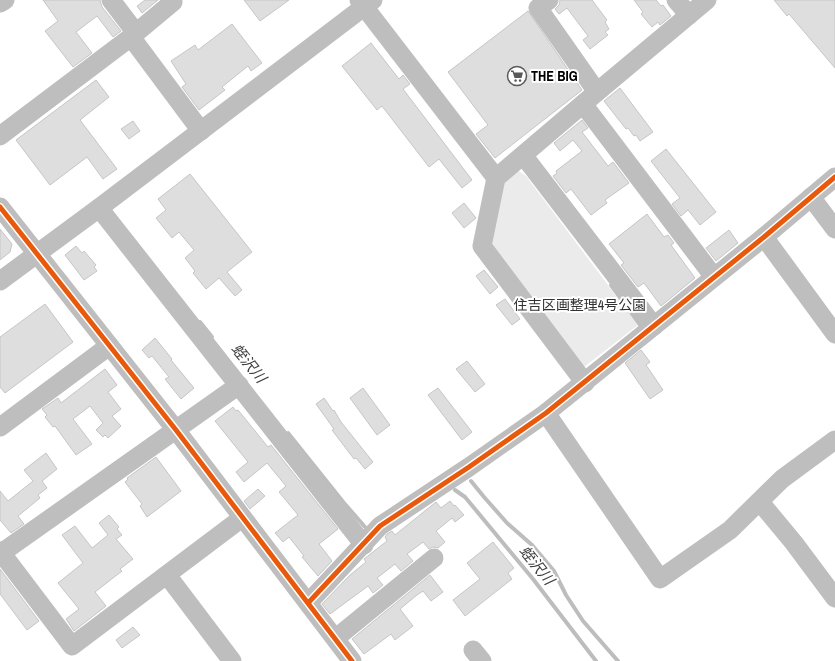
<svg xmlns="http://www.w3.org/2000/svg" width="835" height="661" font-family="'Archivo Narrow','Noto Sans JP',sans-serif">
	<rect width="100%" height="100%" fill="#fff"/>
	<path fill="#ebebeb" d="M517,170L526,176L638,325L584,367L489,241L505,177Z"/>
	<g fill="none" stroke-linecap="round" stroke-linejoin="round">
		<g stroke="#bdbdbd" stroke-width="4">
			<path d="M611,285L641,326L640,327"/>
			<path d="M200,322L212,337"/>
			<path d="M288,433L344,503L365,527"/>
			<path d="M471,481L484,497L507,523L532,545L554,571L566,595L583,621L618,661"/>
			<path d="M455,490L465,497L533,579L596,661"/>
		</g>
	</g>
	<g fill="#dedede" stroke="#c6c6c6">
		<path d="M43,0H100L102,7L121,31L113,37L97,16L76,32L92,53L73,67L45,31L58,21Z"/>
		<path d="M145,0H158L142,13L137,6Z"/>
		<path d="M244,0H289L260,21Z"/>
		<path d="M560,0H592L607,20L605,22L609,29L605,32L608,35L590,49L583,40L588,36L567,8L559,14L555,9L559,5Z"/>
		<path d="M634,0H656L661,6L663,5L671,16L660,25L658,22L652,27L641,14L643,12Z"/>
		<path d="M774,0H835V68L789,14L787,16Z"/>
		<path d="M528,11L582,90L495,158L476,134L488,125L448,72Z"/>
		<path d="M232,24L262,63L251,71L248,66L222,87L225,90L199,110L182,87L186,84L171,61L195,45L198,50Z"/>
		<path d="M371,43L399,79L403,75L410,84L403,89L472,180L462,188L439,159L429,167L382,106L377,110L342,66Z"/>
		<path d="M96,80L109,97L80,120L117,169L103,179L87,157L50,185L16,140Z"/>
		<path d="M620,88L653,132L640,141L636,135L634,136L628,128L626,129L604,101Z"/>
		<path d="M582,120L588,128L582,132L608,166L613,162L629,183L605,200L607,203L591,215L571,189L566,193L553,176L557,173L556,171L582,151L573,140L560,151L554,143Z"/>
		<path d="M133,121L140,131L129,139L121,129Z"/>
		<path d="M666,149L716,212L700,225L688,210L681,216L672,204L680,198L651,161Z"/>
		<path d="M190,174L252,252L227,272L242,290L235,296L219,278L206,289L193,273L195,271L185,258L194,250L179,232L172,238L156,218L166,210L158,199Z"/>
		<path d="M464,203L476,218L464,228L452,213Z"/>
		<path d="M647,214L664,237L668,235L674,243L671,245L695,278L661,306L644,283L638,287L621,265L624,263L609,244Z"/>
		<path d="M0,229L12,244L10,252L0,260Z"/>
		<path d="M729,230L738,243L716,261L706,248Z"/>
		<path d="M76,246L82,253L84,251L96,265L94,267L97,271L84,280L65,255Z"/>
		<path d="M484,270L498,287L490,294L476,276Z"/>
		<path d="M505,299L520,319L512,325L496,305Z"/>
		<path d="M45,304L73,342L5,393L0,387V337Z"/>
		<path d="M155,338L172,359L171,360L194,388L181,399L165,379L169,377L152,356L149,358L142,350Z"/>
		<path d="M641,350L650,362L646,365L663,390L650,399L625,363Z"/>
		<path d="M467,361L485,384L475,392L456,369Z"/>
		<path d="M105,369L117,385L108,392L121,409L112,416L121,426L108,438L105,435L103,437L96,430L103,423L90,406L73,419L92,444L76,455L55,426L53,427L45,417L47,415L42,409L58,398L61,403Z"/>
		<path d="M363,388L390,425L377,435L350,398Z"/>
		<path d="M438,388L472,432L462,440L428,395Z"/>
		<path d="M324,398L333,411L334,410L341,422L373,462L365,469L356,458L354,459L332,430L334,429L316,404Z"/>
		<path d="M233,407L236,411L238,410L268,447L271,445L338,529L319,544L332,561L318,576L302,557L304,556L289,537L283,542L275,533L298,515L279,492L286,486L267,463L244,482L236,472L248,462L215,421Z"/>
		<path d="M46,453L57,469L42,481L47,488L38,495L40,498L18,516L24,524L11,533L0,520V491L8,501L33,481L24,470Z"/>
		<path d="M156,457L181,491L147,517L140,506L142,504L125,482L128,479L127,478Z"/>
		<path d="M258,489L265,496L250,509L244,501Z"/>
		<path d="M450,501L454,506L455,505L464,515L455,522L452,518L436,531L445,542L438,548L433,547L429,549L423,542L407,554L413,561L401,571L395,564L377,578L383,585L373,593L368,586L330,614L322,604L350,575L366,562L364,559L387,541L385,537L387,534L392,531L395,535L436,502L441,508Z"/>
		<path d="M109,515L119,527L117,529L122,535L116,539L133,559L120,569L122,571L95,592L106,606L74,631L66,619L79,609L58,583L83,563L62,535L75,526L92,548L108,535L99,523Z"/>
		<path d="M493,542L514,568L508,573L512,579L465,616L453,600L480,579L467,563Z"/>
		<path d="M0,569L39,621L27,630L0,594Z"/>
		<path d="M430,575L443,592L431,601L423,591L417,595L400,609L413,626L395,640L391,634L364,654L352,639Z"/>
		<path d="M133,627L140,635L122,648L116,640Z"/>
	</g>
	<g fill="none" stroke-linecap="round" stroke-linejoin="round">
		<g stroke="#bebebe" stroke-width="19">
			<path d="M111,0L136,33"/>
			<path d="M359,0L496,178"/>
			<path d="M549,0L538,8L597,92"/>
			<path d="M676,0L689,15"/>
			<path d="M0,3L5,0"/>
			<path d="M131,37L201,131"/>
			<path d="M583,104L714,277"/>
			<path d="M0,136L131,37L173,2L172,0"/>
			<path d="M523,155L654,326"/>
			<path d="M811,197L835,229"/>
			<path d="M0,207L176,430L352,661"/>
			<path d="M99,208L364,545"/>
			<path d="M764,237L835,334"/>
			<path d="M0,281L99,208L373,0"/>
			<path d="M585,383L482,246L496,178L597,92L707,0"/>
			<path d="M546,413L660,579L730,530L782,479L835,440"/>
			<path d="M0,427L109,346"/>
			<path d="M760,502L794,543L835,598"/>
			<path d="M0,551L72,646L242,518"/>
			<path d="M0,554L239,385"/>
			<path d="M167,575L232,661"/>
			<path d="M309,602L380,526L469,467L546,413L764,237L835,177"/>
			<path d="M336,638L434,558"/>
			<path d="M473,650L482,661"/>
		</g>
		<g stroke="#fff" stroke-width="8">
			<g id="cycleway">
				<path d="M0,207L176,430L352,661"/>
				<path d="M309,602L380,526L469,467L546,413L764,237L835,177"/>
			</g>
		</g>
		<use href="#cycleway" stroke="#e8590c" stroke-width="5"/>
	</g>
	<defs>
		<g id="supermarket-ring" transform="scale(1)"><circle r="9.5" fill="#fff" stroke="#595959" stroke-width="1.5"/><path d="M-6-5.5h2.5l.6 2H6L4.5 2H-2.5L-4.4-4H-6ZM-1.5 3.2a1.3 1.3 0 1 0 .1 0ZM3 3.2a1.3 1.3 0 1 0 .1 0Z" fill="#595959"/></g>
	</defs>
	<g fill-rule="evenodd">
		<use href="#supermarket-ring" x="517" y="76"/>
	</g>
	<g text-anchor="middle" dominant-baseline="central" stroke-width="4" stroke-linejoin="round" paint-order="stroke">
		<g font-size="14" font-weight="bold" fill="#000" stroke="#fff" text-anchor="start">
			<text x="531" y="76">THE BIG</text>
		</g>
		<g font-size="14" fill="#313131" stroke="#fff">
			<text x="580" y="305">住吉区画整理4号公園</text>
		</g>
		<g font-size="15" font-style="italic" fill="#424242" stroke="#fff">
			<text transform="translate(249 363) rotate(51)">蛭沢川</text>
			<text transform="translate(537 565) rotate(51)">蛭沢川</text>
		</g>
	</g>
</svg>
